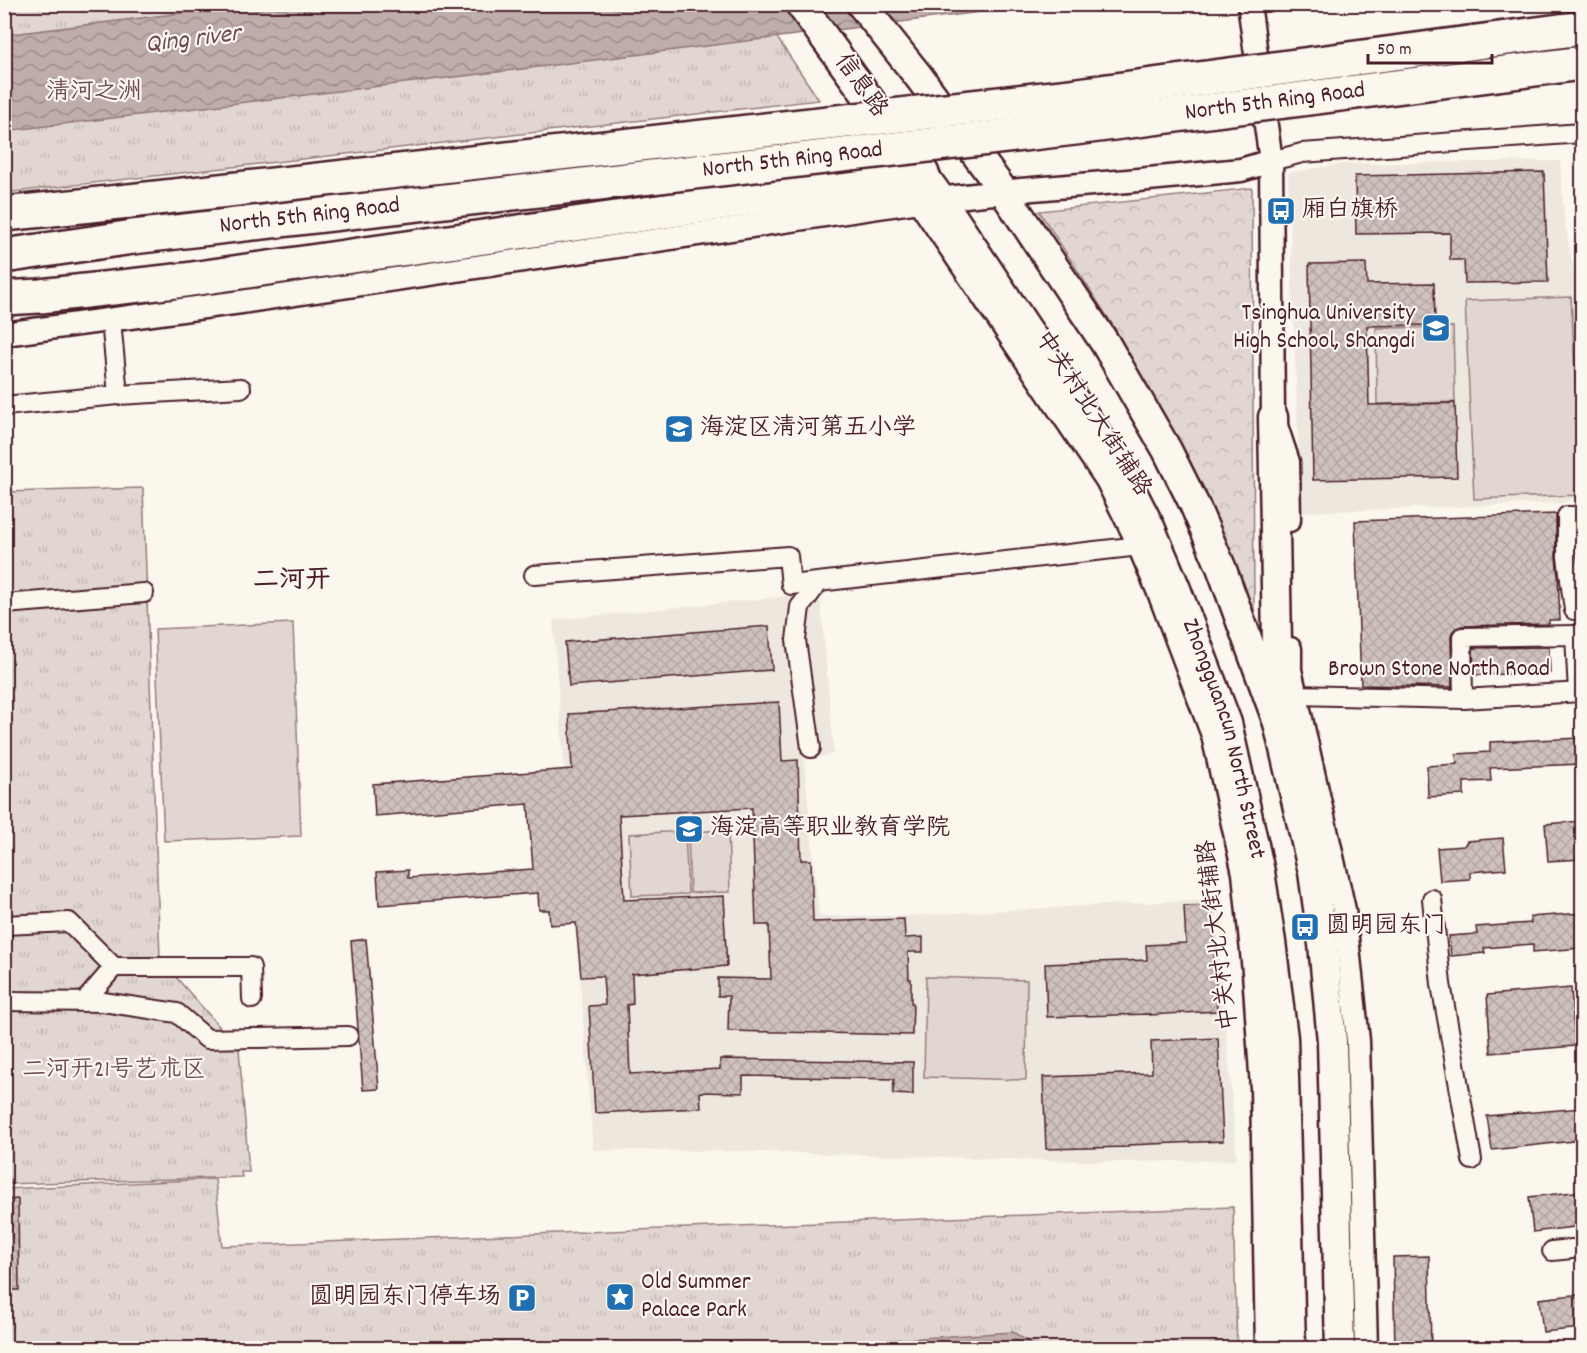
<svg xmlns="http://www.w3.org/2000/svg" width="1587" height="1353" font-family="Dekko,'LXGW WenKai TC',sans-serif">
	<defs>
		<pattern id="forest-crowns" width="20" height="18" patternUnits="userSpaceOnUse" patternTransform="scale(1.5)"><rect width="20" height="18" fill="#e2d7d0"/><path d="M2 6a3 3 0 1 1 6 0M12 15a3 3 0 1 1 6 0" fill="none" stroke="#c3b8b3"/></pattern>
		<pattern id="park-tufts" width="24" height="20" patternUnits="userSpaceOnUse" patternTransform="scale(1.5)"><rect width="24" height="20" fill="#e2d7d0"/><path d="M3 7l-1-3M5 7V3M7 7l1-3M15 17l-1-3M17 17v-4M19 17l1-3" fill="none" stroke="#c3b8b3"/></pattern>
		<pattern id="water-waves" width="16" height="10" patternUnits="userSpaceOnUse" patternTransform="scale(1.5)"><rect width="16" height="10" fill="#bfadaa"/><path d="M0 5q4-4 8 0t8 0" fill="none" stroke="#9d8c8b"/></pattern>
		<pattern id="building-cross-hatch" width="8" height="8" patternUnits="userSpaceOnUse" patternTransform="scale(1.5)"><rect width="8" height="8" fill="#cfc2bc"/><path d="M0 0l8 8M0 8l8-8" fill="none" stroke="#b3a6a2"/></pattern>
	</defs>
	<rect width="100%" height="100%" fill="#fbf7ec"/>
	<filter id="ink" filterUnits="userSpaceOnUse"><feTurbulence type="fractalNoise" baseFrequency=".0167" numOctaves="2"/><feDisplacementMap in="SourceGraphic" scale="12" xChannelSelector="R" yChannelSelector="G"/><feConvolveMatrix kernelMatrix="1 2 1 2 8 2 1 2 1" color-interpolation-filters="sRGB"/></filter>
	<g filter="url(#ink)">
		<g fill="#eee7de">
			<path d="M1560,161L1564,218L1575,278L1582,379V495L1563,503L1301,512L1288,173L1340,164Z"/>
			<path d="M820,593L834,754L804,760L819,916H903L1215,899L1237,1160L1115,1162L725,1151L593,1150L553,620Z"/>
		</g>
		<path fill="url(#forest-crowns)" stroke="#967b7e" stroke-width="1.5" d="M1252,188L1254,614L1190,465L1112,324L1039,211Z"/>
		<g fill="url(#park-tufts)" stroke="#967b7e" stroke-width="1.5">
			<path d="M4,5H755L819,100L5,193Z"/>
			<path d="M143,488L160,959L239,1049L249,1172H241L242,1177L5,1184V492Z"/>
			<path d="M215,1179L222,1246L1233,1207L1237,1348H5L4,1189Z"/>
		</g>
		<g fill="#e2d7d0" stroke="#967b7e" stroke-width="1.5">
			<path d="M1571,297L1582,495L1474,499L1465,301Z"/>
			<path d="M1453,327L1455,402L1377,404L1376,328Z"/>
			<path d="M293,623L301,836L164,841L155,629Z"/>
			<path d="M728,830L730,892L690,893L688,832Z"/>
			<path d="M685,831L688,894L632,896L629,834Z"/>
			<path d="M926,977L1027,980L1026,1080L924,1077Z"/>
		</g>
		<g fill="url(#water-waves)" stroke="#907477" stroke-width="1.5">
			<path d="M255,4L1037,5L514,70L5,131L4,35Z"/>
			<path d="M1013,1332L1030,1343L1034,1348H768Z"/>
		</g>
		<g fill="url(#building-cross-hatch)" stroke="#4a1f2b" stroke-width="1.5">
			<path d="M1544,172L1548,282L1465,283L1464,260H1450V233L1356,234L1355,176Z"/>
			<path d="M1366,263L1367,284L1434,283L1435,325L1367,326L1369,405L1455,403L1457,477L1313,480L1309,264Z"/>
			<path d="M1556,514V557L1558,576L1560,620H1549V624L1462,626L1456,628L1452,632L1451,637L1452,687L1361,685L1355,521Z"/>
			<path d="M769,626L772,670L569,686L565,642Z"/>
			<path d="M1549,647L1550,673L1474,675L1473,648Z"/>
			<path d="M779,702L782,761L798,760L801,860H811L813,922L904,919L905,938L923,937V952H908L909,979H911V1003H913L912,1035L728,1031L729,996H718V978L771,979L769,925H756L752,808L619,815L624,900L724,896L725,915H724L727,966L632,974L633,1004L627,1005L630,1074L720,1069V1059L913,1062V1095L893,1094L894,1079L743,1076V1093L700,1092L701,1108L595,1113L589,1006L605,1005L603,976L581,977L576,923L550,925L549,910H539L538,893L379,905L377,872L408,870V878L533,869L528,804L375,816L373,784L572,769L569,714Z"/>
			<path d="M1582,738V764L1490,768L1491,781L1464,782V795L1428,797L1427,766L1457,764L1456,754L1490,752V742Z"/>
			<path d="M1582,821V859L1548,861L1545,824Z"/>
			<path d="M1503,838L1506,869L1470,872V879L1440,881L1437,848L1464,846L1467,841Z"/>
			<path d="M1212,905L1217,1011L1150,1015V1014L1047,1017L1045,964L1147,960L1146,945L1186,943L1184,906Z"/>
			<path d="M1582,913V948L1533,952V944L1484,948L1485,953L1451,956L1449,936L1477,934L1476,927L1531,923L1530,917Z"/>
			<path d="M366,939L379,1089L363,1090L351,941Z"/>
			<path d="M1571,988L1575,1046L1491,1053L1487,995Z"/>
			<path d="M1218,1038L1223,1141L1128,1145V1147L1046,1149L1043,1077L1152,1073L1151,1041Z"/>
			<path d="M1582,1108V1140L1492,1150L1487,1116Z"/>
			<path d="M1582,1191V1226L1533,1232L1529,1197Z"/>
			<path d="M18,1199L19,1290H4V1200Z"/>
			<path d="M1429,1256L1431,1348H1395L1393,1257Z"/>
			<path d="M1582,1294V1328L1543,1332L1539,1299Z"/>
		</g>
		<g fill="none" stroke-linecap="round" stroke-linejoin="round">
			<g stroke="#4a1f2b" stroke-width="22">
				<g id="minor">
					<path d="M1271,161L1302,153L1582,133"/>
					<path d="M118,395L241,388"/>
					<path d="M4,406L118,395L111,320"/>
					<path d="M534,575L788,556L791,585L1140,546"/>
					<path d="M4,604L144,593"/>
					<path d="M1574,610L1567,557V516H1582"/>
					<path d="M1296,695L1463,699L1582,692"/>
					<path d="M1463,699L1462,637L1575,635L1578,693"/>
					<path d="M811,748L796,640L800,607L819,582"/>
					<path d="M1432,899L1441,984L1472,1160"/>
					<path d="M4,925L69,922L114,967"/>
					<path d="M4,1001L103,1002L177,1013L207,1039L348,1036"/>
					<path d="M84,1002L114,967H251L252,999"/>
					<path d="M1552,1251L1582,1248"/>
				</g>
			</g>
			<g stroke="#4a1f2b" stroke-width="27">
				<g id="tertiary">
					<path d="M1249,4L1271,161L1273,417L1288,462L1289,520"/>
					<path d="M919,201L1107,480L1134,534L1160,595L1213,735L1244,873L1254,972L1262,1088L1267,1348"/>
					<path d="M4,334L241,302L919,201L1021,190L1128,181L1241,170L1271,161"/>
					<path d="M1290,649V670L1344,910L1358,1041L1366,1348"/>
				</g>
			</g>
			<g stroke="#4a1f2b" stroke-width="33">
				<g id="primary">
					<path id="s1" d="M800,4L859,85L940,198L1123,474L1150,527L1176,589L1227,723L1260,872L1271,942L1283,1038L1291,1348"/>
					<path d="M861,4L919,77L1004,192L1105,343L1167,450L1194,504L1221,567L1278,723L1313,872L1323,944L1332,1041L1340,1348"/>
					<path d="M1273,417L1278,700"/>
				</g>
			</g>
			<g stroke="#4a1f2b" stroke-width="38">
				<g id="motorway">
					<path d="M4,214L129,201"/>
					<path d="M4,256L133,237"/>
					<path d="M4,298L40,296L185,280L922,174"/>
				</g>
			</g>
			<use href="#minor" stroke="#fbf7ec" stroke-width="18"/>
			<use href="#tertiary" stroke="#fbf7ec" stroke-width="22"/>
			<use href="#primary" stroke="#fbf7ec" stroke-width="28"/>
			<use href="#motorway" stroke="#fbf7ec" stroke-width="33"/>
			<g stroke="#4a1f2b" stroke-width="38" stroke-linecap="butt">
				<g id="motorway-bridge">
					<path d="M129,201L1071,96L1582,28"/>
					<path id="s2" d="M133,237L1075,128L1582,63"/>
				</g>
			</g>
			<use href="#motorway-bridge" stroke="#fbf7ec" stroke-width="33"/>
		</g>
	</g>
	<defs>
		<g id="bus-square" transform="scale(1.5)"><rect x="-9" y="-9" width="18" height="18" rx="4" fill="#1f6fb2" stroke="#fbf7ec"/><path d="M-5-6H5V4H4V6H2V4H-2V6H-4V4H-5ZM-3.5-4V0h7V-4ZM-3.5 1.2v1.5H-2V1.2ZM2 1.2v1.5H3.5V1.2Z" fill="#fff"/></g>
		<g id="school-square" transform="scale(1.5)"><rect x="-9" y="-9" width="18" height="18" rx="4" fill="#1f6fb2" stroke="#fbf7ec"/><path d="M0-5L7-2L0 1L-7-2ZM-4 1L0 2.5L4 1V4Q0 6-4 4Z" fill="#fff"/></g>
		<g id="university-square" transform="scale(1.5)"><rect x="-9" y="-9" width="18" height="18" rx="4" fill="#1f6fb2" stroke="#fbf7ec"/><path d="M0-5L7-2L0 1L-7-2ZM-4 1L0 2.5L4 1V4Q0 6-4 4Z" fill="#fff"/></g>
		<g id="sight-square" transform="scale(1.5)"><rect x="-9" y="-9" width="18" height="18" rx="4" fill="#1f6fb2" stroke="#fbf7ec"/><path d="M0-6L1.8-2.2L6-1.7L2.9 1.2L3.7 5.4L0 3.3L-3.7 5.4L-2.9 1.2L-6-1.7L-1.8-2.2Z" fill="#fff"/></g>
		<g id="parking-square" transform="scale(1.5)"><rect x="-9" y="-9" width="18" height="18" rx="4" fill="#1f6fb2" stroke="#fbf7ec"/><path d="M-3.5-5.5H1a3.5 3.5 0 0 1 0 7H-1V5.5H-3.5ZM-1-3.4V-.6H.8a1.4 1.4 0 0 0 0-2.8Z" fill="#fff"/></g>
	</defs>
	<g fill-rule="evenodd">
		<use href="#bus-square" x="1281" y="211"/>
		<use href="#school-square" x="1436" y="328"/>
		<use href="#school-square" x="679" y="429"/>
		<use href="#university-square" x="689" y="829"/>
		<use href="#bus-square" x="1305" y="927"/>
		<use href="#sight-square" x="620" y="1297"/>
		<use href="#parking-square" x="522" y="1298"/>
	</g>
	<g text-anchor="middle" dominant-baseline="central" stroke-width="4.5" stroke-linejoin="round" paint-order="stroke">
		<g font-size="24" fill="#4a1f2b" stroke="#fbf7ec">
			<text transform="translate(860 86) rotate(54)">信息路</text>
			<text stroke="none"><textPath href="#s2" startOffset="1150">North 5th Ring Road</textPath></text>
			<text stroke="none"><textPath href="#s2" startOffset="664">North 5th Ring Road</textPath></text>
			<text stroke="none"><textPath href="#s2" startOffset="178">North 5th Ring Road</textPath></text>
			<text transform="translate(1092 414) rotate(57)">中关村北大街辅路</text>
			<text x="1439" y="670">Brown Stone North Road</text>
			<text stroke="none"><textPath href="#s1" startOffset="855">Zhongguancun North Street</textPath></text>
			<text transform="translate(1219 935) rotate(-97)">中关村北大街辅路</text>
		</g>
		<g font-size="24" fill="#704d54" stroke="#fbf7ec">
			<text x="94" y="93">清河之洲</text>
			<text x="114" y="1071">二河开21号艺术区</text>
		</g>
		<g font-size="24" fill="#4a1f2b" stroke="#fbf7ec" text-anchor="start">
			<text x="1302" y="211">厢白旗桥</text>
			<text x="1415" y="314" text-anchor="end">Tsinghua University<tspan x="1415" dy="28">High School, Shangdi</tspan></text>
			<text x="700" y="429">海淀区清河第五小学</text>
			<text x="710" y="829">海淀高等职业教育学院</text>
			<text x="1326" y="927">圆明园东门</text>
			<text x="641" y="1283">Old Summer<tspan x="641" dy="28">Palace Park</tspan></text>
			<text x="501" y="1298" text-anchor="end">圆明园东门停车场</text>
		</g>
		<g font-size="26" font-style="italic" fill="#6d4a51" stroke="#fbf7ec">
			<text transform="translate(193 40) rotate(-7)">Qing river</text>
		</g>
		<g font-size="26" font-weight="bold" fill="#4a1f2b" stroke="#fbf7ec">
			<text x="292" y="581">二河开</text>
		</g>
	</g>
	<rect width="1587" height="1353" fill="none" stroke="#fbf7ec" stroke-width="24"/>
	<rect x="12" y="12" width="1563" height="1329" fill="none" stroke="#4a1f2b" stroke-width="2" filter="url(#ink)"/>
	<path d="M1368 54v9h124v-9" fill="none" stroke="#4a1f2b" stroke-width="3"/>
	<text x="1377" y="54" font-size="18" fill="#4a1f2b" stroke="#fbf7ec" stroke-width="4.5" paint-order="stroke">50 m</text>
</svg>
